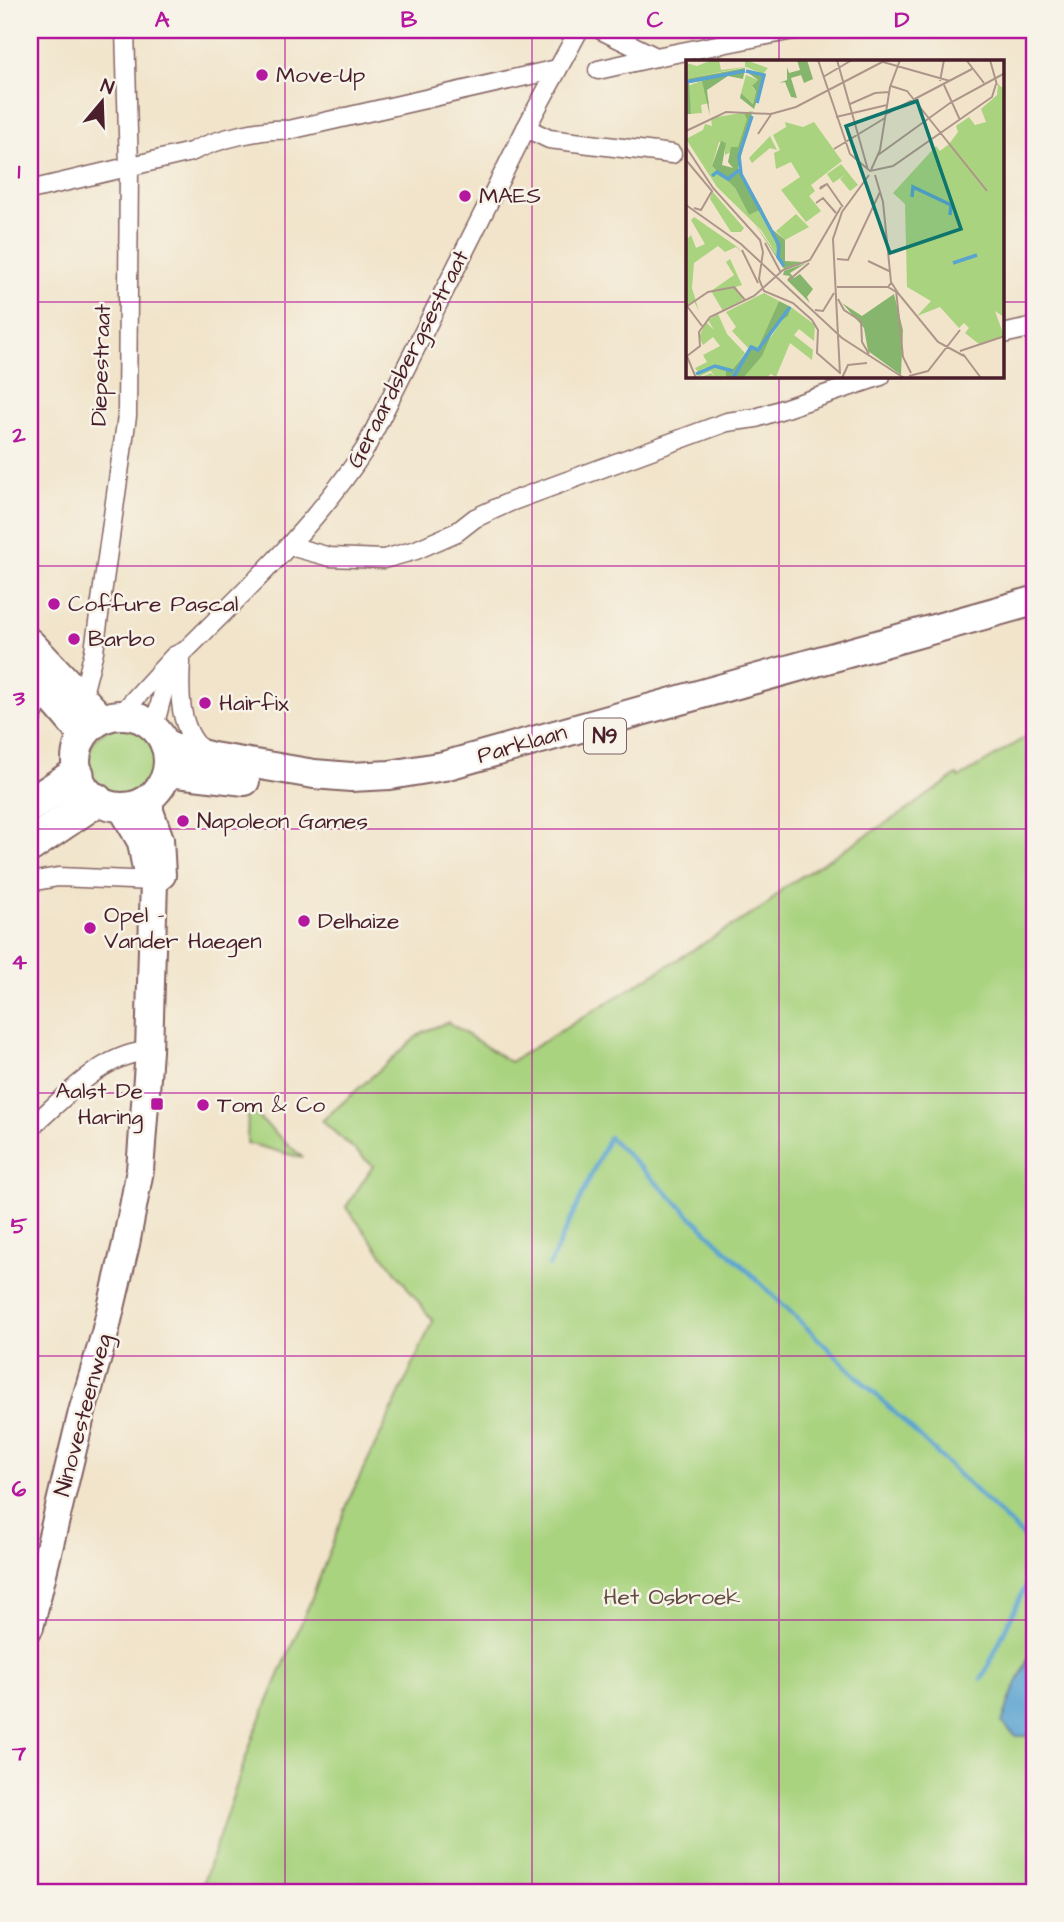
<svg xmlns="http://www.w3.org/2000/svg" width="1064" height="1922" font-family="'Architects Daughter',sans-serif">
	<rect width="100%" height="100%" fill="#f7f3e8"/>
	<filter id="ink" filterUnits="userSpaceOnUse"><feTurbulence type="fractalNoise" baseFrequency=".0143" numOctaves="2"/><feDisplacementMap in="SourceGraphic" scale="14" xChannelSelector="R" yChannelSelector="G"/><feConvolveMatrix kernelMatrix="1 2 1 2 8 2 1 2 1" color-interpolation-filters="sRGB"/></filter>
	<filter id="wash" filterUnits="userSpaceOnUse"><feTurbulence type="fractalNoise" baseFrequency=".00686" numOctaves="4" result="noise"/><feDisplacementMap in="SourceGraphic" scale="28" xChannelSelector="R" yChannelSelector="G"/><feGaussianBlur stdDeviation="1.57" result="paint"/><feColorMatrix in="noise" values="0 0 0 0 0 0 0 0 0 0 0 0 0 0 0 0 0 1.4 0 .05"/><feComposite in="paint" operator="in"/></filter>
	<g filter="url(#wash)">
		<rect width="100%" height="100%" fill="#f1e4ca"/>
		<g fill="#a9d37f" stroke="#7a7955" stroke-width="2">
			<circle cx="122" cy="760" r="34"/>
			<path d="M1034,732V1892H200L254,1734L309,1605L351,1495L386,1423L433,1321L346,1207L373,1166L322,1121L422,1032L448,1022L510,1062L768,904L783,888L905,811L957,775L959,778Z"/>
			<path d="M248,1108L303,1158L247,1143Z"/>
		</g>
		<path fill="#58a3d0" stroke="#51617e" stroke-width="2" d="M1034,1646V1736H1016L1002,1723L1011,1696Z"/>
		<g fill="none" stroke-linecap="round" stroke-linejoin="round">
			<g stroke="#58a3d0" stroke-width="4.5">
				<path d="M549,1266L609,1137L1034,1547"/>
				<path d="M982,1679L1034,1568"/>
			</g>
		</g>
	</g>
	<g filter="url(#ink)">
		<g fill="none" stroke-linecap="round" stroke-linejoin="round">
			<g stroke="#846463" stroke-width="21">
				<g id="street">
					<path d="M601,30L656,57L793,30"/>
					<path d="M598,70L656,57"/>
					<path d="M526,128L549,139L672,154"/>
					<path d="M30,190L191,152C216,139 262,128 289,130L557,69"/>
					<path d="M1003,334L1034,327"/>
					<path d="M290,546L330,557L384,559L416,550L457,532L475,518L510,502L727,422L756,418L881,376"/>
					<path d="M181,661C179,693 178,733 207,754"/>
					<path d="M82,698L94,651L127,416L129,167L125,30"/>
					<path d="M120,715L174,656L185,651C249,587 315,526 365,449L526,128L579,30"/>
					<path d="M30,722L44,689"/>
					<path d="M154,727L164,689L180,663"/>
					<path d="M30,882L58,877L154,881"/>
					<path d="M30,1128C65,1098 101,1054 149,1051"/>
				</g>
			</g>
			<g stroke="#846463" stroke-width="30">
				<g id="secondary">
					<path d="M150,799V811L160,839L162,875L158,878"/>
					<path d="M30,1627L82,1412L105,1333L126,1244L140,1170L149,1051L154,881L147,875L141,842L121,807"/>
				</g>
			</g>
			<g stroke="#846463" stroke-width="32">
				<g id="primary">
					<path d="M30,643L102,719"/>
					<path d="M30,673L83,735"/>
					<circle cx="122" cy="761" r="46"/>
					<path d="M165,745L213,757L314,774L351,777L390,775L444,766L1034,601"/>
					<path d="M168,772L245,781"/>
				</g>
			</g>
			<g stroke="#846463" stroke-width="37">
				<g id="highway">
					<path d="M30,805L77,774"/>
					<path d="M30,845L96,800"/>
				</g>
			</g>
			<use href="#street" stroke="#fff" stroke-width="18"/>
			<use href="#secondary" stroke="#fff" stroke-width="26"/>
			<use href="#primary" stroke="#fff" stroke-width="28"/>
			<use href="#highway" stroke="#fff" stroke-width="33"/>
		</g>
	</g>
	<path fill="none" stroke="#b5179e" stroke-width="2" stroke-opacity="0.55" d="M285,30V1892M532,30V1892M779,30V61M30,302H688M1003,302H1034M779,376V1892M30,566H1034M30,829H1034M30,1093H1034M30,1356H1034M30,1620H1034"/>
	<g fill="#b5179e" stroke="#f7f3e8" stroke-width="2.5">
		<circle cx="262" cy="75" r="7"/>
		<circle cx="465" cy="196" r="7"/>
		<circle cx="54" cy="604" r="7"/>
		<circle cx="74" cy="639" r="7"/>
		<circle cx="205" cy="703" r="7"/>
		<circle cx="183" cy="821" r="7"/>
		<circle cx="304" cy="921" r="7"/>
		<circle cx="90" cy="928" r="7"/>
		<rect x="150" y="1097" width="14" height="14" rx="3.5"/>
		<circle cx="203" cy="1105" r="7"/>
	</g>
	<g text-anchor="middle" dominant-baseline="central" stroke-width="5" stroke-linejoin="round" paint-order="stroke">
		<rect fill="#f7f3e8" stroke="#7e5f64" stroke-width="2" x="584" y="718.5" width="42" height="35" rx="5"/>
		<g font-size="21" font-weight="bold" fill="#4a1f2b">
			<text x="605" y="736">N9</text>
		</g>
		<g font-size="23" fill="#4a1f2b" stroke="#f7f3e8" text-anchor="start">
			<text x="276" y="75">Move-Up</text>
			<text x="479" y="196">MAES</text>
			<text x="68" y="604">Coffure Pascal</text>
			<text x="88" y="639">Barbo</text>
			<text x="219" y="703">Hairfix</text>
			<text x="197" y="821">Napoleon Games</text>
			<text x="104" y="915">Opel -<tspan x="104" dy="26">Vander Haegen</tspan></text>
			<text x="318" y="921">Delhaize</text>
			<text x="143" y="1091" text-anchor="end">Aalst De<tspan x="143" dy="26">Haring</tspan></text>
			<text x="217" y="1105">Tom &amp; Co</text>
		</g>
		<g font-size="23" fill="#4a1f2b" stroke="#f7f3e8">
			<text transform="translate(408 359) rotate(-63)">Geraardsbergsestraat</text>
			<text transform="translate(101 365) rotate(-88)">Diepestraat</text>
			<text transform="translate(522 744) rotate(-16)">Parklaan</text>
			<text transform="translate(83 1415) rotate(-75)">Ninovesteenweg</text>
		</g>
		<g font-size="23" fill="#624c40" stroke="#f7f3e8">
			<text x="672" y="1597">Het Osbroek</text>
		</g>
	</g>
	<g transform="translate(686 60)">
		<rect width="318" height="318" fill="#f1e4ca"/>
		<path d="M26,0H33L35,10L59,7V0L82,8L77,14L60,7L0,19V3L11,6ZM60,15L72,20L66,27L70,31L67,44L55,33ZM16,21L23,43L15,45L16,53L5,54L1,26ZM312,24L318,29V257L309,251L318,276L293,284L279,273L283,268L278,263L273,268L254,247L231,256L245,241L221,227L219,144L207,133L250,86L254,91L263,84L272,72L270,66L283,57L289,65L300,62L295,49L311,35ZM67,51L52,88L39,95V83L33,82L26,106L49,128L63,155L76,149L93,185V199L75,170L31,127L0,79L17,70L19,64L26,66L25,58ZM99,62L117,67L128,62L156,101L125,125L129,131L123,136L135,151L120,162L95,130L114,117L105,102L90,109L88,93L94,90L87,75L100,67ZM84,76L91,90L84,88L66,103L63,98ZM155,104L172,125L164,131L154,119L160,114L147,123L141,114ZM26,131L58,168L55,172H45L24,139ZM110,154L123,167L99,180L90,171ZM8,157L50,186L58,194L50,187L39,192L32,186L8,203L6,228L13,251L8,241L0,246V180L5,175L10,188L19,184L5,160ZM44,199L56,225L50,227L57,240L37,251L25,231L48,215L40,202ZM78,233L93,241L72,289L66,285L63,289L46,271L50,267L40,252ZM105,247L129,265L128,281L113,269L108,275L127,290L126,300L104,283L90,317L85,314L80,318H57ZM32,254L41,274L59,293L46,310H41L40,318H13L25,313L29,317L25,311L10,318L19,308L12,312L9,308L21,302L17,295L34,286L27,277L17,285L13,277L20,262L28,270L22,260Z" fill="#a9d37f"/>
		<path d="M111,0H121L127,19L118,23L115,15L105,18L111,38L105,37L99,22L93,23L101,20V7L103,13L114,10ZM59,8L57,19L42,16L21,30L24,56L16,21L3,23L5,54H0V19ZM61,12L80,14L68,49L54,38L55,33L67,44L70,31L66,26L72,20ZM58,53H66L52,108L76,149L63,155L49,128L26,106L35,81L40,83L36,105L47,108L42,102L45,87H52L61,59ZM67,161L93,199L87,170L99,180V201L116,202L98,209ZM120,203L104,213L108,218L114,214L127,229L121,237L124,243L101,220L104,216L97,215L98,211ZM208,234L217,270L215,315L182,291L178,268L156,243L176,256ZM93,241L105,247L102,256L90,264L76,296L57,318H40V311L27,307L10,314L25,306L46,310L66,285L72,288Z" fill="#86b56e"/>
		<path fill="none" stroke="#58a3d0" stroke-width="3.5" d="M60,11L78,15L71,43M0,22L59,11M66,56L53,96L55,114L93,185L92,197L98,206M26,116L31,112L42,119L53,110M226,137L227,127L265,145L264,155M267,203L291,195M10,314L29,306L47,311M47,318L65,287L72,290L104,247"/>
		<path fill="none" stroke="#ae958a" stroke-width="2" d="M132,0L164,94L184,111L207,106L306,37L310,24M151,0L182,110M304,0L311,25M281,1L298,23M197,2L264,21M137,17L166,0M254,21L258,0M258,25L274,60M205,26L221,31L301,131M164,44L189,33L203,32M200,54L286,9M150,57L201,45M0,71L40,52L85,54L110,47L200,0M72,74L86,53M0,87L27,128L74,180L77,192L73,219L78,231L107,243L126,260L132,270L131,293L154,313M148,89L199,58M192,95L264,43L319,13M0,100L26,131L15,150L8,148M185,110L194,90L204,27L214,0M189,115L197,142L205,222L212,233M141,124L134,129L135,127L141,124L157,147M130,143L137,138L150,153M0,145L55,184L156,278L218,318M79,183L95,213M56,190L72,223M151,199L162,200L194,132M182,201L203,211M103,220L123,203M205,223L202,227L212,233L252,282L278,296M151,227H202M210,230L217,297L225,313M152,239L158,250L175,261L176,282L183,294M1,246L16,266M0,247L22,232L48,227L59,240M129,250L137,251L148,233M274,291L319,276M0,294L10,318M277,294L295,318M1,296L14,286L13,272L24,257L68,236L97,210L124,200L155,147M154,314L147,179L156,152L183,115M223,316L242,311L274,270M156,318L162,305L181,303"/>
		<path fill="#0f766e" fill-opacity="0.15" stroke="#0f766e" stroke-width="3.5" d="M231,41L275,169L204,193L160,66Z"/>
		<rect width="318" height="318" fill="none" stroke="#4a1f2b" stroke-width="3.5"/>
	</g>
	<rect width="1064" height="1922" fill="none" stroke="#f7f3e8" stroke-width="77"/>
	<g transform="translate(102 102) rotate(19)" stroke="#f7f3e8" stroke-width="5" paint-order="stroke">
	<path d="M0-5L12 26L0 18L-12 26Z" fill="#4a1f2b"/>
	<text y="-10" font-size="19" font-weight="bold" text-anchor="middle" fill="#4a1f2b">N</text>
	</g>
	<rect x="38" y="38" width="988" height="1846" fill="none" stroke="#b5179e" stroke-width="2.5"/>
	<g font-size="23" text-anchor="middle" font-weight="bold" fill="#b5179e">
		<text x="162" y="27">A</text>
		<text x="409" y="27">B</text>
		<text x="655" y="27">C</text>
		<text x="902" y="27">D</text>
		<text x="19" y="178">1</text>
		<text x="19" y="442">2</text>
		<text x="19" y="705">3</text>
		<text x="19" y="969">4</text>
		<text x="19" y="1233">5</text>
		<text x="19" y="1496">6</text>
		<text x="19" y="1760">7</text>
	</g>
</svg>
